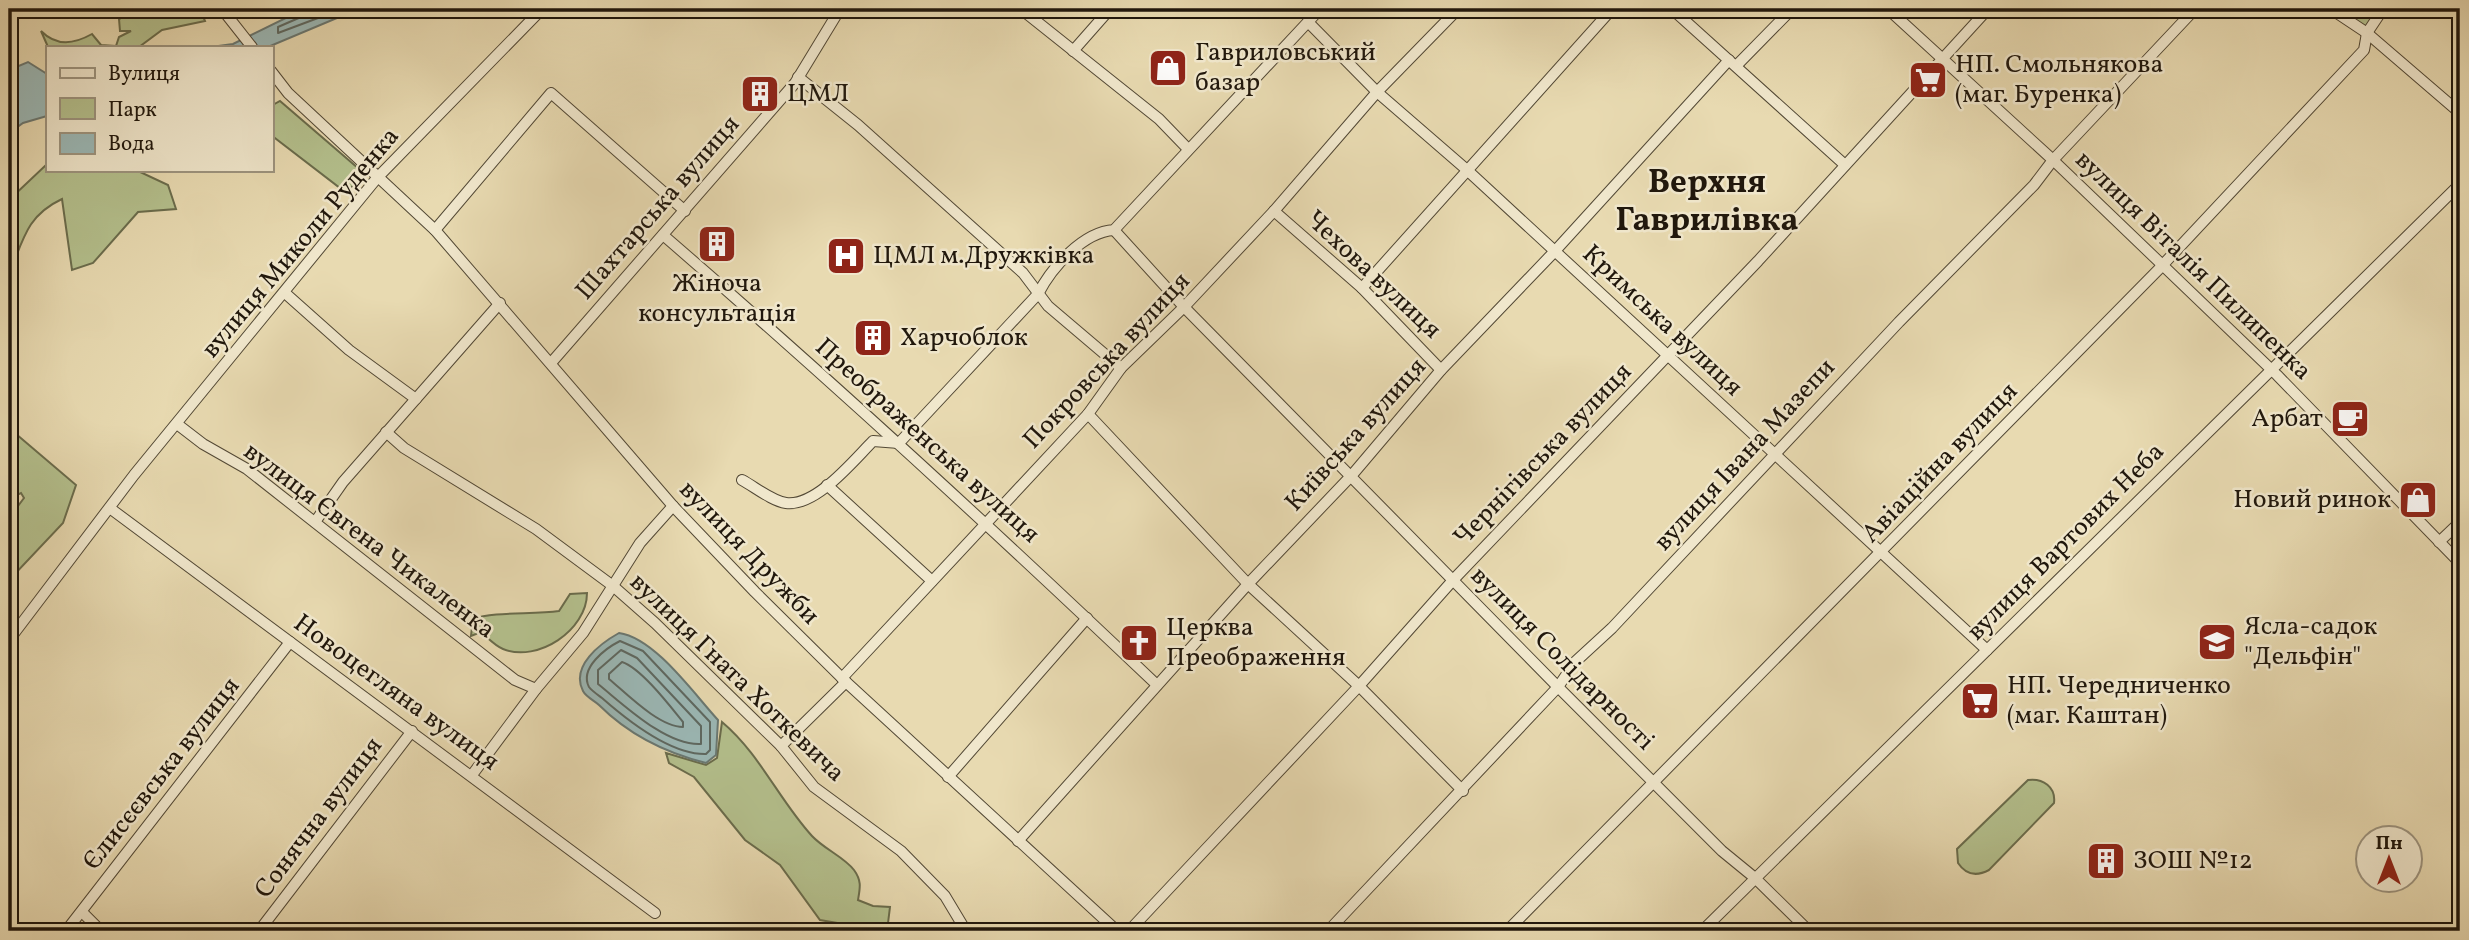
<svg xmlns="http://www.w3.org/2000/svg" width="2469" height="940" font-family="Vollkorn,serif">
	<rect width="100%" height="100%" fill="#e8dab1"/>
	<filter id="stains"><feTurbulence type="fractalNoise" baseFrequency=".00286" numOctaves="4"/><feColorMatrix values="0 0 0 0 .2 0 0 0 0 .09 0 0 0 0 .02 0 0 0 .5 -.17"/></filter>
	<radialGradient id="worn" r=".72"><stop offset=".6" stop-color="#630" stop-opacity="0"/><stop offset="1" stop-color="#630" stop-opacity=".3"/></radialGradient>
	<g fill="#b4c08d" stroke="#6a6c4c" stroke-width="2">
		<path d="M9,9H91L79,17C55,7 34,11 9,14Z"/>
		<path d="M138,9H200L205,21L162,30L139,47H48L41,31C57,47 74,44 92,34L101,45L116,46L119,37L131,31H120L119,19Z"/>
		<path d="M2335,9H2377L2368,28Z"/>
		<path d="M280,101L359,169L360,183L345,190L340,188L271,135V106Z"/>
		<path d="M47,164V170H136L168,185L176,209L138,212L93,263L72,270L62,199C32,213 25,232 14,262L9,263V200Z"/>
		<path d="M9,428L76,485L63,523L11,578L9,584V518L24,498L21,493L13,497L9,495Z"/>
		<path d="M587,593C587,630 538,663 503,649C495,646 488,638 481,632L471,636L473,619C495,611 533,615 559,611L570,594Z"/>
		<path d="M722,722C760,754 779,800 812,836C824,849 844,857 854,870C862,881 860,888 858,900L873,906L890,907L888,923L884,931L820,920L780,865L745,840L694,777L669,763L666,753L706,765L717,758Z"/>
		<path d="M2028,780C2043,778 2056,787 2054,803L1989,870C1976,877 1966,875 1958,863L1957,849Z"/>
	</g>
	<g fill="#9bb8b6" stroke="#6a7872" stroke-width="2">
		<path d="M304,9H395L371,17L356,12L344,15L268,47H211L233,44Z"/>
		<path d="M28,62L47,74V116L23,123L9,133V70Z"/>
		<path d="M619,633C655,638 694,694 718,720L716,755L706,763C666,753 629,735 599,705C595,701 586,697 583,691C570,666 601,643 619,633Z"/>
	</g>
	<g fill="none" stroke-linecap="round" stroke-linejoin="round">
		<g stroke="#5e6861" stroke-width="2">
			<path d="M304,9L301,17L278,27V33L342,9"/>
			<path d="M620,641L643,651L710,722V750L706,754C670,755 627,720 602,698C598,695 592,691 589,687C579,668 606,648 620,641Z"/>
			<path d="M621,650L637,658L701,726V744C666,746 623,704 598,684V670Z"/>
			<path d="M622,662C641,668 670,706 683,722V727C659,727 627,694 609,679V674Z"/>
		</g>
		<g stroke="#524835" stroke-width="12">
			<g id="minor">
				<path d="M222,9L252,47"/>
				<path d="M1021,9L1159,119L1188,149"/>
				<path d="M1672,9L1845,165"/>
				<path d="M1888,9L2053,160L2277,375L2460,563"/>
				<path d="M2331,9L2367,33L2460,113"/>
				<path d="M1308,22L1377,92L1467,170L1987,650"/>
				<path d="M1073,51L1110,9"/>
				<path d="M1737,65L1792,9"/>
				<path d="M271,71L288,93L435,230L673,506L755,592L846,682L1117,931"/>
				<path d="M798,77L858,125L1023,273L1048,306L1121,368"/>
				<path d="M1274,211L1362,288L1441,370"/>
				<path d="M435,230L551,93L685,211"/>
				<path d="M1114,230L1184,307L1558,687L1722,851L1755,878L1809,931"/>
				<path d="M663,235C832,381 995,531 1157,685"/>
				<path d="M1362,288L1612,9"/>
				<path d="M285,293L349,350L416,399"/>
				<path d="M551,363L795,83L840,9"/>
				<path d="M1088,414L1248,584L1359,686L1463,791"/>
				<path d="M177,424L203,444L247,469L515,680L536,689"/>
				<path d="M386,432L404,448L536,529L613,586L655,623L781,746L814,787L901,851L945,896L966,931"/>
				<path d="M742,480C755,487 772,501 786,503C816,507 853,461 873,441L899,443L1038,294C1052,267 1083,232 1114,230L1320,9"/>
				<path d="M827,485L932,581"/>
				<path d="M111,509L655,913"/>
				<path d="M315,522L343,482L500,303"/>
				<path d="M2439,542L2460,522"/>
				<path d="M9,640L134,475L377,178L542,9"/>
				<path d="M842,678L1088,414L1121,368L1184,307L1274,211L1377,92L1458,9"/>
				<path d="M781,746L846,682"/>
				<path d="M472,775L536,689L583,633L640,543L673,506"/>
				<path d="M948,777L1087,618"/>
				<path d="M1018,841L1248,584L1352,475L1441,370L1555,251L1729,60"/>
				<path d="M82,912L101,931"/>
				<path d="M66,931L290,642"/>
				<path d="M259,931L412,731"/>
				<path d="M1129,931L1359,686L1454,579L1758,261L1988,9"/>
				<path d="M1328,931L1558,687L1575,662L1612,628L1899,322L2034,185L2053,160L2195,9"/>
				<path d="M1507,931L2158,270L2364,50L2367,33L2383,9"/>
				<path d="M1702,931L2460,184"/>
			</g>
		</g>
		<use href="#minor" stroke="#f0e7cc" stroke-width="10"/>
	</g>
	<defs>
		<g id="shop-square" transform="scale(2.0125)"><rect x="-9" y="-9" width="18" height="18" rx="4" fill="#8f2418" stroke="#f0e7cc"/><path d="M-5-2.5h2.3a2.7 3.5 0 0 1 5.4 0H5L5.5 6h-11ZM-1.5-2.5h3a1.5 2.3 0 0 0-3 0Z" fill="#fff"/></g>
		<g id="supermarket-square" transform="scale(2.0125)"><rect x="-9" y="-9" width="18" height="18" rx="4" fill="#8f2418" stroke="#f0e7cc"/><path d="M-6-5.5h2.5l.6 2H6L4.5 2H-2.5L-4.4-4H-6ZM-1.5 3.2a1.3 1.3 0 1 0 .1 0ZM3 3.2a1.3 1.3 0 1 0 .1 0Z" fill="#fff"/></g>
		<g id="building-square" transform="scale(2.0125)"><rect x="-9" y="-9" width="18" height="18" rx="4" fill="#8f2418" stroke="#f0e7cc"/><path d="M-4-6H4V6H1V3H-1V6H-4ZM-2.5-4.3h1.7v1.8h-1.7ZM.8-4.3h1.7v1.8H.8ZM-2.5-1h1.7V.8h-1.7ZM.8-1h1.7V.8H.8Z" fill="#fff"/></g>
		<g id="hospital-square" transform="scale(2.0125)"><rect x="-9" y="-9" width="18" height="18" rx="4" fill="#8f2418" stroke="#f0e7cc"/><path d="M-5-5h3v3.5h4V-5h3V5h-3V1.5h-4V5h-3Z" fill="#fff"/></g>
		<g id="cafe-square" transform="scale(2.0125)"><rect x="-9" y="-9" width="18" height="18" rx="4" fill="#8f2418" stroke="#f0e7cc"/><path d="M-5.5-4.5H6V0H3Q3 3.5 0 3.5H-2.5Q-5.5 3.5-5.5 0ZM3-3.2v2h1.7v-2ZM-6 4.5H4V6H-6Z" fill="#fff"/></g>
		<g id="school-square" transform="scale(2.0125)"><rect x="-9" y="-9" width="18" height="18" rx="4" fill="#8f2418" stroke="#f0e7cc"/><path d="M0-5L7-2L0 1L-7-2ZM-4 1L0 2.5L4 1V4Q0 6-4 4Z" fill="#fff"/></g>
		<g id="church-square" transform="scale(2.0125)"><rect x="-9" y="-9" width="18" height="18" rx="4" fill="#8f2418" stroke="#f0e7cc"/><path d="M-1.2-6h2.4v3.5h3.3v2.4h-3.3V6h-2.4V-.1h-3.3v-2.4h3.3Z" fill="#fff"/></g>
	</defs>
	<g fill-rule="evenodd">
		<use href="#shop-square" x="1168" y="68"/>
		<use href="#supermarket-square" x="1928" y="80"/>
		<use href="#building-square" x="760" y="94"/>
		<use href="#building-square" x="717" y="244"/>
		<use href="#hospital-square" x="846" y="256"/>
		<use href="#building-square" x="873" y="338"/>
		<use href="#cafe-square" x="2350" y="419"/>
		<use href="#shop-square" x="2418" y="500"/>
		<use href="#school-square" x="2217" y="642"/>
		<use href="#church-square" x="1139" y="643"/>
		<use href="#supermarket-square" x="1980" y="701"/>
		<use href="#building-square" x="2106" y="861"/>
	</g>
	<g text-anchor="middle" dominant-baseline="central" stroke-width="5" stroke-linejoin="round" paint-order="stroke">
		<g font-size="26" fill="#20170c" stroke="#f0e7cc" text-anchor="start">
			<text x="1195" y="53">Гавриловський<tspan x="1195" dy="30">базар</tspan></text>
			<text x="1955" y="65">НП. Смольнякова<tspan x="1955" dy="30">(маг. Буренка)</tspan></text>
			<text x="787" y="94">ЦМЛ</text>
			<text x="873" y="256">ЦМЛ м.Дружківка</text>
			<text x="717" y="284" text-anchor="middle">Жіноча<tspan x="717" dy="30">консультація</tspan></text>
			<text x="900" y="338">Харчоблок</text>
			<text x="2323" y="419" text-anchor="end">Арбат</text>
			<text x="2391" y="500" text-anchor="end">Новий ринок</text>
			<text x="2244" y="627">Ясла-садок<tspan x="2244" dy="30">"Дельфін"</tspan></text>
			<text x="1166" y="628">Церква<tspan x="1166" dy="30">Преображення</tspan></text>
			<text x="2007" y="686">НП. Чередниченко<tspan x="2007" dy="30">(маг. Каштан)</tspan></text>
			<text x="2133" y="861">ЗОШ №12</text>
		</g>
		<g font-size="26" fill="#20170c" stroke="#f0e7cc">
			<text transform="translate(658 208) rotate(-49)">Шахтарська вулиця</text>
			<text transform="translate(301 243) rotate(-50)">вулиця Миколи Руденка</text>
			<text transform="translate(2193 266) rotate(44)">вулиця Віталія Пилипенка</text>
			<text transform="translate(1373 275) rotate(43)">Чехова вулиця</text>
			<text transform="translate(1662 321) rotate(43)">Кримська вулиця</text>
			<text transform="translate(1107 361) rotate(-47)">Покровська вулиця</text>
			<text transform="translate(1356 435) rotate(-48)">Київська вулиця</text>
			<text transform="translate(927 441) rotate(42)">Преображенська вулиця</text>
			<text transform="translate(1543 455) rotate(-46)">Чернігівська вулиця</text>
			<text transform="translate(1745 455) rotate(-47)">вулиця Івана Мазепи</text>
			<text transform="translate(1940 463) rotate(-46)">Авіаційна вулиця</text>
			<text transform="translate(369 541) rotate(37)">вулиця Євгена Чикаленка</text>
			<text transform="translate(2066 542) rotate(-45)">вулиця Вартових Неба</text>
			<text transform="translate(749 553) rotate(46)">вулиця Дружби</text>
			<text transform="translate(1562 659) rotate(45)">вулиця Солідарності</text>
			<text transform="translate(737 678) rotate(44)">вулиця Гната Хоткевича</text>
			<text transform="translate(396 693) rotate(36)">Новоцегляна вулиця</text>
			<text transform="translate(162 774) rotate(-52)">Єлисєєвська вулиця</text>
			<text transform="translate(319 818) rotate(-53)">Сонячна вулиця</text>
		</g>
		<g font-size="33" font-weight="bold" fill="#20170c" stroke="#f0e7cc">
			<text x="1707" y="184">Верхня<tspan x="1707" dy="38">Гаврилівка</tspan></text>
		</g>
	</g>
	<rect width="2469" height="940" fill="none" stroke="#e8dab1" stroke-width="35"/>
	<rect x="10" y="10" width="2448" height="919" fill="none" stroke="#20170c" stroke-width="3.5"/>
	<rect x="18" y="18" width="2434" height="905" fill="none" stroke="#20170c" stroke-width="2"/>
	<rect x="46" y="46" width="228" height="126" fill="#f0e7cc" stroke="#9d947f" stroke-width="2"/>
	<rect x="60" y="68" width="35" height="10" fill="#f0e7cc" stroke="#9d947f" stroke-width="2"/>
	<text x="108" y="80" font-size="21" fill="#20170c">Вулиця</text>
	<rect x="60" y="98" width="35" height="21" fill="#b4c08d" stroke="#9d947f" stroke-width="2"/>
	<text x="108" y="116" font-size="21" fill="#20170c">Парк</text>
	<rect x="60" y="133" width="35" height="21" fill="#9bb8b6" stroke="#9d947f" stroke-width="2"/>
	<text x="108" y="150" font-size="21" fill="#20170c">Вода</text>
	<g transform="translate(2389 859)"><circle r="33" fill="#f0e7cc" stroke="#9d947f" stroke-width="2"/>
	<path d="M0-5L12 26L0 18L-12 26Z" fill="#8f2418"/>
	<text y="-10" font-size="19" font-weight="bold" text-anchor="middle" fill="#20170c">Пн</text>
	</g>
	<rect width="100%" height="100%" filter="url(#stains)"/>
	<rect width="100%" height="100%" fill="url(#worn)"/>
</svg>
